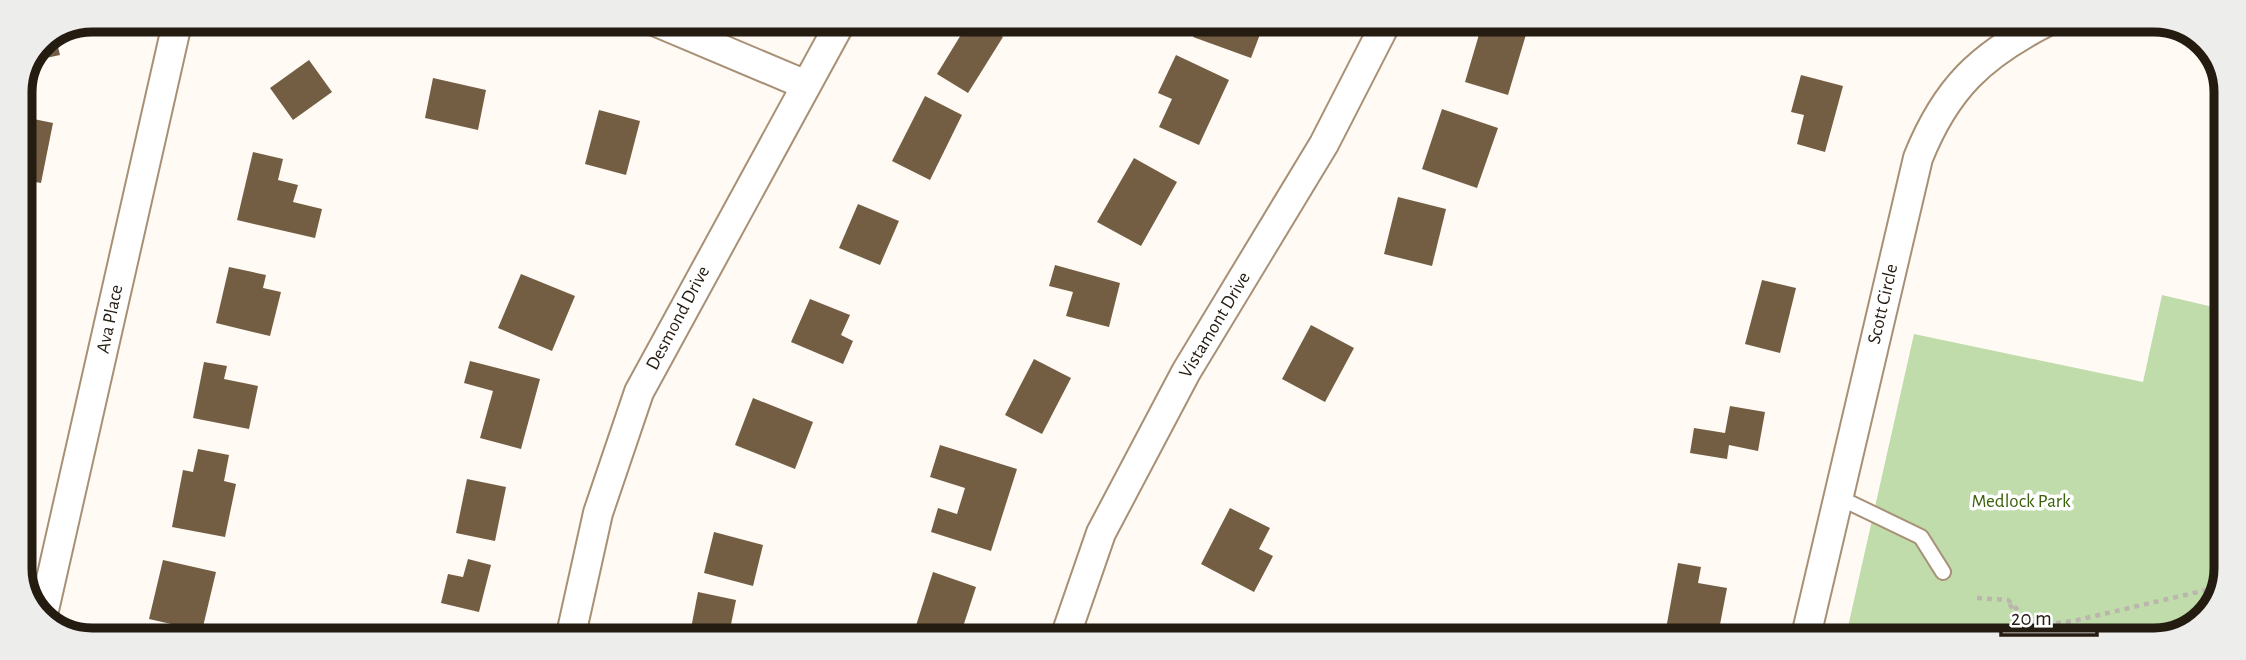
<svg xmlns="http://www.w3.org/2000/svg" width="2246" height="660" font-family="'Alegreya Sans',sans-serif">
	<rect width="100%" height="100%" fill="#fffaf4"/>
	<path fill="#c0dcaa" d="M2162,295L2226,310L2224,587L2199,626L2155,641L1845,640L1914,334L2143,382Z"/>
	<g fill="#735e44">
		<path d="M970,20H976L1003,37L968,93L937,74Z"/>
		<path d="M1199,21H1265L1251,58L1193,37Z"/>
		<path d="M1483,21H1530L1508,95L1465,82Z"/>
		<path d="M55,34L60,55L32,61L41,40Z"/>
		<path d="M1176,55L1229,80L1199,145L1159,127L1172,99L1158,93Z"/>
		<path d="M309,60L332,92L293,120L270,88Z"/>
		<path d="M1801,75L1843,86L1825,152L1797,144L1804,115L1791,112Z"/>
		<path d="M433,78L486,90L478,130L425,118Z"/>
		<path d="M925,96L962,115L930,180L892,161Z"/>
		<path d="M1442,109L1498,128L1477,188L1422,169Z"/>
		<path d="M599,110L640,121L626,175L585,164Z"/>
		<path d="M19,116L53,123L41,183L19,179Z"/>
		<path d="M253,152L283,159L278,180L298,185L293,202L322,209L315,238L237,220Z"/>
		<path d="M1134,158L1177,182L1141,246L1097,222Z"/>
		<path d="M1398,197L1446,209L1432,266L1384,254Z"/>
		<path d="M858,204L899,221L880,265L839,248Z"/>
		<path d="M1055,265L1120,283L1109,327L1066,316L1073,292L1049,286Z"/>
		<path d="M229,267L266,275L263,288L281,292L270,336L216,323Z"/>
		<path d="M521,274L575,296L552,351L498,328Z"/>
		<path d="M1762,280L1796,288L1780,353L1745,344Z"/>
		<path d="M810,299L850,315L841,335L853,341L843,364L791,342Z"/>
		<path d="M1311,325L1354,348L1325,402L1282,379Z"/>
		<path d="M1034,359L1071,378L1042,434L1005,415Z"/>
		<path d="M470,361L540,379L521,449L480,438L493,391L464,383Z"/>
		<path d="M204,362L227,366L224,379L258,386L249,429L193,418Z"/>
		<path d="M753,398L813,422L795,469L735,445Z"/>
		<path d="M1730,406L1765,412L1758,451L1729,445L1727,459L1690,453L1694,428L1725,433Z"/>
		<path d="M940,445L1017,469L991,551L931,532L938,508L957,514L965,488L930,477Z"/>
		<path d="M198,449L229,455L224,481L236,484L225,537L172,527L183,470L193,472Z"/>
		<path d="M467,479L506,487L495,541L456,533Z"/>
		<path d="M1230,508L1270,528L1259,549L1273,556L1254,592L1201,564Z"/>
		<path d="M714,532L763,545L753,586L704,573Z"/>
		<path d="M468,559L491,565L479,612L441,603L448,574L463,577Z"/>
		<path d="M163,560L216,572L202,631L149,619Z"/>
		<path d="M1678,563L1701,567L1698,583L1727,588L1717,640H1664Z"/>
		<path d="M933,572L976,587L959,639H927L913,635Z"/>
		<path d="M698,592L736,600L728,639H689Z"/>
		<path d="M1178,629L1211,639V640H1174Z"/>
	</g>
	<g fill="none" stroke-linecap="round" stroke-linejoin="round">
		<g stroke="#a79075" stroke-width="18">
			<path id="lane" d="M1838,497L1921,537L1943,572"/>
		</g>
		<g stroke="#a79075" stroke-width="32">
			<g id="street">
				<path d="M652,20L806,85"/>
				<path d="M42,619L178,19"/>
				<path d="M570,639L598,513L639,392L842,20"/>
				<path d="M1064,640L1101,533L1186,372L1324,144L1387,21"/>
				<path d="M1805,640L1918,158C1946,88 1981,55 2048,21"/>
			</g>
		</g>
		<g stroke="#bbb5ad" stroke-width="4.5" stroke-dasharray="5 5" stroke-linecap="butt">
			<path d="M1977,598L2008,600L2034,626L2073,621L2224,586"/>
			<path d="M2010,604L2027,641"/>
			<path d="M2059,641L2068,622"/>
		</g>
		<use href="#lane" stroke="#fff" stroke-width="14"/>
		<use href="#street" stroke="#fff" stroke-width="28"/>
	</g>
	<g text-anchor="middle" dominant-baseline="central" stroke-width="7" stroke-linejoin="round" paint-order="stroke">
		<g font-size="19" fill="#241b11" stroke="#fff">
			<text transform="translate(1883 304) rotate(-77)">Scott Circle</text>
			<text transform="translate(678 318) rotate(-62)">Desmond Drive</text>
			<text transform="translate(110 319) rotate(-78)">Ava Place</text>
			<text transform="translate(1215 325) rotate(-59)">Vistamont Drive</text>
		</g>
		<g font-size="19" fill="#3a6009" stroke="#fff">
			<text x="2021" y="501">Medlock Park</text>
		</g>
	</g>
	<path d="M0 0H2246V660H0ZM92 32H2154A60 60 0 0 1 2214 92V568A60 60 0 0 1 2154 628H92A60 60 0 0 1 32 568V92A60 60 0 0 1 92 32Z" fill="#ededec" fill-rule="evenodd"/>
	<path fill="none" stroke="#241b11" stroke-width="9" d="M92 32H2154A60 60 0 0 1 2214 92V568A60 60 0 0 1 2154 628H92A60 60 0 0 1 32 568V92A60 60 0 0 1 92 32Z"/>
	<path d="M2001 625v10h96v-10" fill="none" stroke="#241b11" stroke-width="3.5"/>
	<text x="2011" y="625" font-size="21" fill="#241b11" stroke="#ffffff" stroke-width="5" paint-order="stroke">20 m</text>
</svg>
